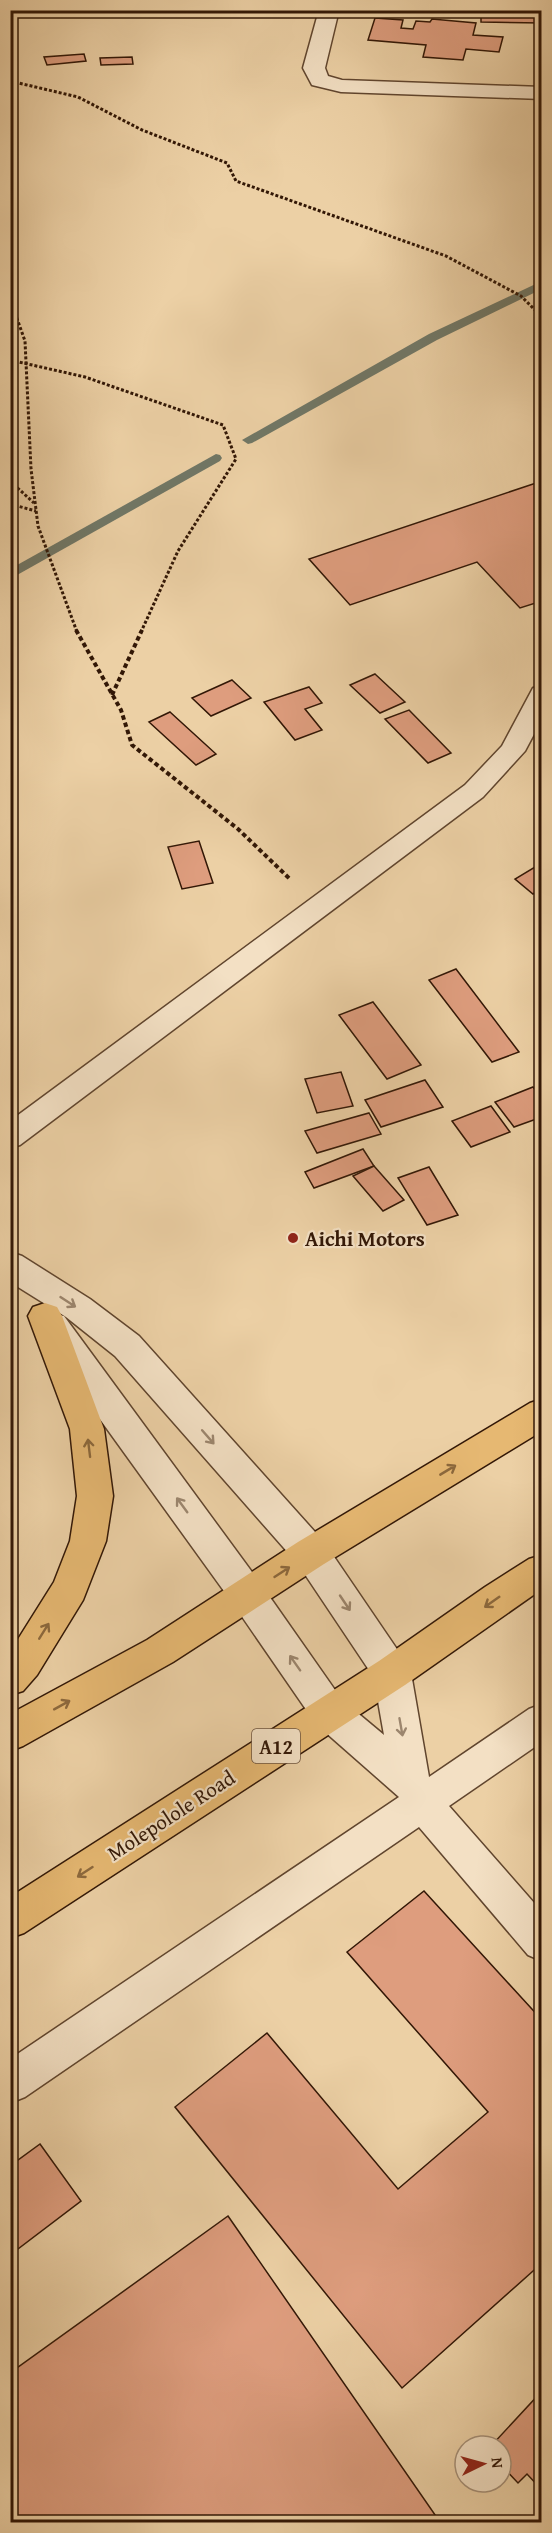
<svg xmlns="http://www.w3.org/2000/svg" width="552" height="2533" font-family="'Gentium Book Plus',serif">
	<rect width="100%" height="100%" fill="#ecd0a5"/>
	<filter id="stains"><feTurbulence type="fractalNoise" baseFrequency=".00333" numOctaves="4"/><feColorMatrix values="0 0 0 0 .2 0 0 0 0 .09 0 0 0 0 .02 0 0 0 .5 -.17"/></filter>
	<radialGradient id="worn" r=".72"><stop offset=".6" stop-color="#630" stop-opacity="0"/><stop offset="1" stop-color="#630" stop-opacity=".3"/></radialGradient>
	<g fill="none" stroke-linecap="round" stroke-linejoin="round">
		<g fill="#707766" fill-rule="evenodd">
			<path d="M542,281V289L437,340L252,443L248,444L242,440L429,334Z"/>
			<path d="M216,454L220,455L222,458L220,461L10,579V569Z"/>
		</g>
	</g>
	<g fill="#de9d7e" stroke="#321706" stroke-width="1.5">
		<path d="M437,10H467V16L438,15Z"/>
		<path d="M481,10H542V23L481,22Z"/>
		<path d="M375,18L403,20L401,28L413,29L416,21L430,22L432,19L476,23L473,35L503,37L499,52L466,49L463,60L423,57L426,45L368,40Z"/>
		<path d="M84,54L86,61L47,65L44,57Z"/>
		<path d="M132,57L133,64L101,65L100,58Z"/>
		<path d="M542,481V601L520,608L477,562L350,605L309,559Z"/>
		<path d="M375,674L405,702L380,713L350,685Z"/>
		<path d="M232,680L251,698L211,716L192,698Z"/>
		<path d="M309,687L322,703L305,709L322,730L295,740L264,702Z"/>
		<path d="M409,710L451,753L428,763L385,719Z"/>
		<path d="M170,712L216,754L196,765L149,722Z"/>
		<path d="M199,841L213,883L182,889L168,847Z"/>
		<path d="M540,864L542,889L533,894L515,879Z"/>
		<path d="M456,969L519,1052L492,1062L429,980Z"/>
		<path d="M373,1002L421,1065L387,1079L339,1015Z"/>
		<path d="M341,1072L353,1106L317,1113L305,1079Z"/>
		<path d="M425,1080L443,1107L381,1127L365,1100Z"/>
		<path d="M533,1087L542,1098V1117L514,1127L495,1102Z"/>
		<path d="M491,1106L510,1132L471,1147L452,1121Z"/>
		<path d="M369,1113L381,1134L317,1153L305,1131Z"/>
		<path d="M363,1149L374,1166L314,1188L305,1172Z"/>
		<path d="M374,1166L404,1200L383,1211L353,1176Z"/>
		<path d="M429,1167L458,1215L427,1225L398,1178Z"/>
		<path d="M424,1891L542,2020V2263L402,2388L175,2107L267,2033L398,2189L488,2112L347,1952Z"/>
		<path d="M40,2144L81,2201L10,2255V2166Z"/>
		<path d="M228,2216L440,2522H10V2373Z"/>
		<path d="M542,2391V2490L527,2474L518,2483L501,2465V2446H491Z"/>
	</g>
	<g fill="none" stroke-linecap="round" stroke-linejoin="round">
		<g stroke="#60452e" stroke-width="3">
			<path id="service" d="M542,686V719L525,751L483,797L20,1145L10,1148V1121L465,785L502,746L533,688Z"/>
		</g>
		<g stroke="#60452e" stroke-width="3">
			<g id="minor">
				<path d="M319,10H339L325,68L328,76L342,80L542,87V99L341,92L312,85L303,68Z"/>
				<path d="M392,1657L405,1661L411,1673L429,1777L529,1709L542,1704V1742L449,1806L542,1912V1961L528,1955L419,1827L25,2097L10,2103V2059L399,1797L316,1724L310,1712L316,1700L329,1695L342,1700L384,1735L373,1673L379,1661Z"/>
			</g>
		</g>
		<g stroke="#60452e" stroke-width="3">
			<g id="tertiary">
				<path d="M10,1252L22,1256L90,1299L139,1336L324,1542L405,1661L411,1673L405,1685L392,1689L379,1685L298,1564L115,1356L66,1317L10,1282Z"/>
				<path d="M52,1313L64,1316L260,1583L342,1700L348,1712L342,1724L329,1729L316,1724L234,1605L40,1336L35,1326L40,1316Z"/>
			</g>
		</g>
		<g stroke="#321706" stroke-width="3">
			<g id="primary">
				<path d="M45,1303L57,1307L62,1316L104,1429L113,1496L106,1541L83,1600L37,1675L23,1691L10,1695V1652L54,1582L70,1541L77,1496L70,1429L28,1316L33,1307Z"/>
				<path d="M542,1399V1431L324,1564L173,1662L23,1746L10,1751V1714L147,1640L298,1542L530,1403Z"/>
				<path d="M542,1555V1589L405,1685L24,1933L10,1938V1897L379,1661L485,1587L529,1559Z"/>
			</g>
		</g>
		<g stroke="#321706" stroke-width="3" stroke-dasharray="3 2" stroke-linecap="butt">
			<path d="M10,81L78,97L142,130L227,163L236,181L446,256L521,296L542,317"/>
			<path d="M10,299L25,341L31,469L38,526L77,632"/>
			<path d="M10,360L85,377L223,425L236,459L178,551L141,632"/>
			<path d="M10,481L34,503"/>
			<path d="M10,504L36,511"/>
		</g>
		<g stroke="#321706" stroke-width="4" stroke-dasharray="4.5 3" stroke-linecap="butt">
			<path d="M76,630L121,710L132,745L238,829L291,880"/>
			<path d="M112,695L142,630"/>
		</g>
		<use href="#service" fill="#f3e0c4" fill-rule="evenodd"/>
		<use href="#minor" fill="#f3e0c4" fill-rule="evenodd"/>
		<use href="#tertiary" fill="#f3e0c4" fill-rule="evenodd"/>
		<use href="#primary" fill="#e6b872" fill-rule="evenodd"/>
	</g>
	<defs><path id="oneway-shaft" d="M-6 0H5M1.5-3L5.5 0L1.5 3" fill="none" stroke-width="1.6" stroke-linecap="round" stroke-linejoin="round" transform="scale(1.5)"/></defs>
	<g stroke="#9c866e">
		<use href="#oneway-shaft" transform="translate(68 1302) rotate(33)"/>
		<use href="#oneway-shaft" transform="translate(208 1437) rotate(49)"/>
		<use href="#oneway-shaft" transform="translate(182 1505) rotate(-126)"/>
		<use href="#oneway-shaft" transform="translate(345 1603) rotate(56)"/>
		<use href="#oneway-shaft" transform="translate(295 1663) rotate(-125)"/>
		<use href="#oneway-shaft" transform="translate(401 1727) rotate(80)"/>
	</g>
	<g stroke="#8c683c">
		<use href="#oneway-shaft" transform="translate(89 1448) rotate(-97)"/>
		<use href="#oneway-shaft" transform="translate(448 1470) rotate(-31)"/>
		<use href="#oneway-shaft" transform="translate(282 1572) rotate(-33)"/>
		<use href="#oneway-shaft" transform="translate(492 1602) rotate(145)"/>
		<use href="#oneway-shaft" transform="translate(44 1631) rotate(-58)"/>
		<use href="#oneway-shaft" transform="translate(62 1705) rotate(-29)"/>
		<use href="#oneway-shaft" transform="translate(85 1872) rotate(147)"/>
	</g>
	<circle fill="#8f2418" stroke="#f3e0c4" stroke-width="2" cx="293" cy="1238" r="6"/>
	<g text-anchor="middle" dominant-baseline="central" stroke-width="4.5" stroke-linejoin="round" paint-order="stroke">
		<rect fill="#f3e0c4" stroke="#6c533f" stroke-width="1.5" x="252" y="1729" width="48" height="34" rx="4.5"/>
		<g font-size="20" font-weight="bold" fill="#321706">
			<text x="276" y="1746">A12</text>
		</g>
		<g font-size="21" font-weight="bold" fill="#321706" stroke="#f3e0c4" text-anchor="start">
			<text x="305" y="1238">Aichi Motors</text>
		</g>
		<g font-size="21" fill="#321706" stroke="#f3e0c4">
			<text transform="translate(171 1815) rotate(-33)">Molepolole Road</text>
		</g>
	</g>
	<rect width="552" height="2533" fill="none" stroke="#ecd0a5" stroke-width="36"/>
	<rect x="12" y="12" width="528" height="2509" fill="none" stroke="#321706" stroke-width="3"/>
	<rect x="18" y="18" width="516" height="2497" fill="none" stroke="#321706" stroke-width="1.5"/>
	<g transform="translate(483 2464) rotate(85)"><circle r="28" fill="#f3e0c4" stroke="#a69078" stroke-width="1.5"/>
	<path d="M0-4.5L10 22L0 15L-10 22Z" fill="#8f2418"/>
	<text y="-9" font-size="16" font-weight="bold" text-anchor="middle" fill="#321706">N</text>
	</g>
	<rect width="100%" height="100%" filter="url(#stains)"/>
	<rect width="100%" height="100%" fill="url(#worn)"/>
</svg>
